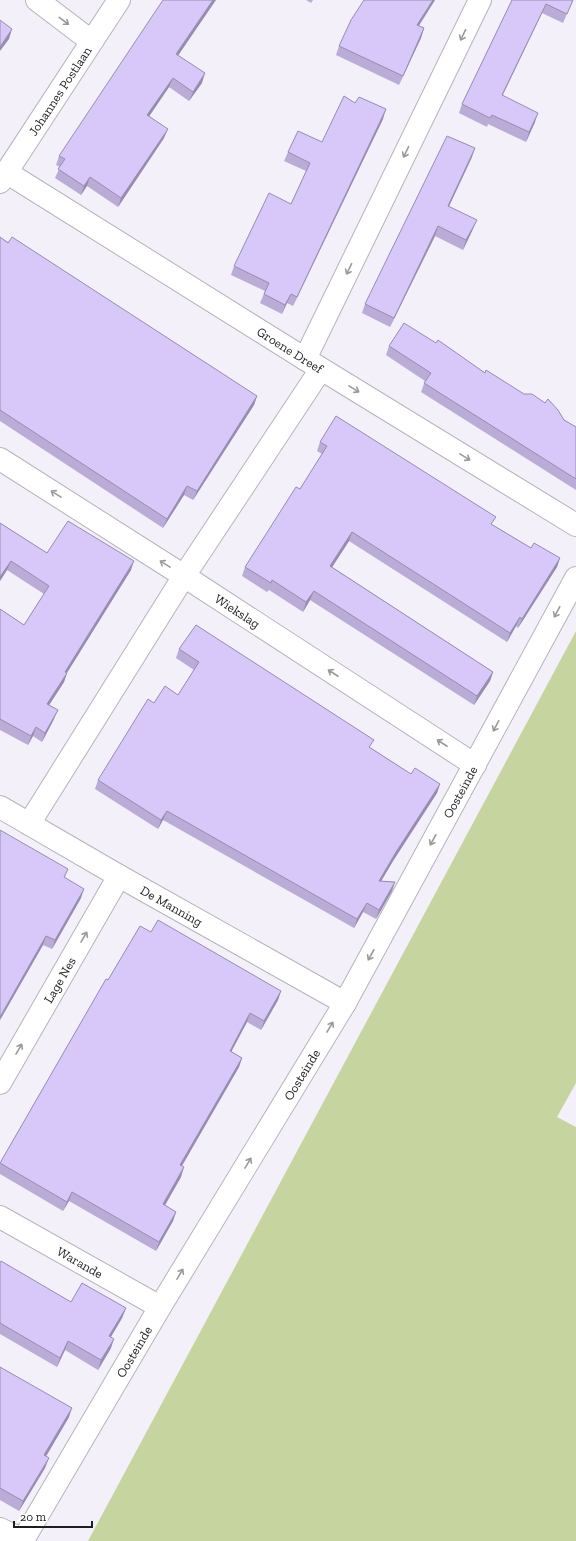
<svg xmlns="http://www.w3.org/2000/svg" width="576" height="1541" font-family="'Zilla Slab',serif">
	<rect width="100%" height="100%" fill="#f3f0fa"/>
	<path fill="#c6d59f" d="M576,631V1083L557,1117L576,1127V1541H88Z"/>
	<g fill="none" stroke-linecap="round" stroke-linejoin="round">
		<g stroke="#b6b3bd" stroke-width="24">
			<g id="minor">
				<path d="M37,0L91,41"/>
				<path id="s1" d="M6,172L305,359L576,525"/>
				<path id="s2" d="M0,182L119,0"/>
				<path d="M305,359L480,0"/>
				<path id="s3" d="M0,459L184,576L475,765"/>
				<path id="s4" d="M0,807L119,876L345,1003"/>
				<path d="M29,824L184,576L321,369"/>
				<path id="s5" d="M0,1083L119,876"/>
				<path id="s6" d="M0,1217L160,1307"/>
				<path id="s7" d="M0,1529L23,1540L160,1307L345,1003L576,578"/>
			</g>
		</g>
		<use href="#minor" stroke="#fff" stroke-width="22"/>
	</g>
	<g fill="#baacd7">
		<path d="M306,0H313L311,3Z"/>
		<path d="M435,0L419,26L424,28L421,38L399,85L336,55L339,46Z"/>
		<path d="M512,0H573L563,23L542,13L503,95L535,122L526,142L488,124L487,127L459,113L462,104Z"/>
		<path d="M178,55L202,83L189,101L169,87L149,116L164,138L118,207L87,186L81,195L55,178L60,167L56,165L59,156Z"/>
		<path d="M355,103L383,119L293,306L287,303L282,314L260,303L265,291L231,275L234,266L291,204L306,171L284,161L288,152L322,142Z"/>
		<path d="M472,157L449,206L473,229L463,250L435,236L390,327L362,313L365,304Z"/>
		<path d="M0,237L257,396L254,405L193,500L184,495L163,528L0,421Z"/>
		<path d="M436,343L576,427V490L421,392L425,381L386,355L389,346Z"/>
		<path d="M320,442L493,525L531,548L560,558L557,567L518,628L516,626L507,642L349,541L332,567L493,672L490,681L474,705L310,600L303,612L269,590L267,592L242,576L245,567L300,489L322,454L317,451Z"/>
		<path d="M0,523L47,553L131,570L66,673H67L64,682L49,705L54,719L42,742L33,736L28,745L0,730V609L24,625L44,594L7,570L0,581Z"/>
		<path d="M179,649L371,748L411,774L440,784L437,793L393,861L381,881L395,882L392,891L376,919L363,912L354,928L163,820L158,829L95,789L98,780L154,703L178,695L194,670L176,658Z"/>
		<path d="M68,869L65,877L81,898L52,949L43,945L0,1020Z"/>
		<path d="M151,932L281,991L278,1000L261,1030L247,1022L231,1051L242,1058L239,1067L182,1166L181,1177L165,1205L176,1212L173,1221L156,1251L69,1201L63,1211L0,1174V1164L106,979L108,980Z"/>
		<path d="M0,1263L71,1302L126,1308L122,1318L111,1337V1348L98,1370L65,1350L57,1367L0,1334Z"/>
		<path d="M0,1367L69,1417L46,1456L45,1468L19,1511L0,1500Z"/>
	</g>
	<g fill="#978caf">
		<path d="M213,0H216L173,63L176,54Z"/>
		<path d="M433,0H435L413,34L417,25Z"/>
		<path d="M546,4L542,13L498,104L502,95Z"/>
		<path d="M424,28L421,38L399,85L403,76Z"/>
		<path d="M12,29L9,39L0,51V47Z"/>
		<path d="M205,73L202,83L189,101L193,92Z"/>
		<path d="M173,78L169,87L144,124L147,115Z"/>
		<path d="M386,109L383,119L293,306L297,297Z"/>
		<path d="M538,113L535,122L526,142L529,132Z"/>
		<path d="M168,129L164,138L118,207L121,198Z"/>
		<path d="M475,148L472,157L445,215L448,206Z"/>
		<path d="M90,177L87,186L81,195L84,186Z"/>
		<path d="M477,220L473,229L463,250L466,240Z"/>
		<path d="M438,226L435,236L390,327L394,318Z"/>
		<path d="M291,294L287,303L282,314L285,305Z"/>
		<path d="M257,396L254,405L193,500L197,491Z"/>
		<path d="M187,486L184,495L163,528L167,519Z"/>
		<path d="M352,532L349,541L327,575L330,566Z"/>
		<path d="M560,558L557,567L518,628L522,619Z"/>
		<path d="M11,561L7,570L0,581V577Z"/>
		<path d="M134,561L131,570L62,681L65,672Z"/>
		<path d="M314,591L310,600L303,612L306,602Z"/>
		<path d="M520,617L516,626L507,642L510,633Z"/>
		<path d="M493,672L490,681L474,705L477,696Z"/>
		<path d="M67,673L64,682L44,713L47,704Z"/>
		<path d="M58,710L54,719L42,742L45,733Z"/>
		<path d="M36,727L33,736L28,745L31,736Z"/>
		<path d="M440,784L437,793L393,861L376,890L379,881L396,852Z"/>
		<path d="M167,811L163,820L158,829L161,820Z"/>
		<path d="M395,882L392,891L376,919L379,910Z"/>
		<path d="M84,889L81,898L52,949L55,940Z"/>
		<path d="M367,903L363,912L354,928L357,919Z"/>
		<path d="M46,936L43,945L0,1020V1017Z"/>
		<path d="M281,991L278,1000L261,1030L264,1021Z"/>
		<path d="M250,1013L247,1022L227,1060L230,1051Z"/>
		<path d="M242,1058L239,1067L177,1174L180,1165Z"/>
		<path d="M184,1167L181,1177L160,1214L163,1204Z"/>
		<path d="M72,1192L69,1201L63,1211L67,1202Z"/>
		<path d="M176,1212L173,1221L156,1251L159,1242Z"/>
		<path d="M126,1308L122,1318L106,1345L109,1336Z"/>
		<path d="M114,1339L111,1348L98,1370L101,1360Z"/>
		<path d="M68,1341L65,1350L57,1367L60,1358Z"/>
		<path d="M72,1408L69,1417L41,1465L44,1455Z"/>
		<path d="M49,1458L45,1468L19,1511L23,1501Z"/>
	</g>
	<g fill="#d8c8fa" stroke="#978caf">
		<path d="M163,0H213L176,54L205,73L193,92L173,78L147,115L168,129L121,198L90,177L84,186L58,169L65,159L59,156Z"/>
		<path d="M364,0H433L417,25L424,28L403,76L339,46L351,20Z"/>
		<path d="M512,0H573L567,14L546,4L502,95L538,113L529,132L492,115L490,118L462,104Z"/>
		<path d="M0,20L12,29L0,47Z"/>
		<path d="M344,96L355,103L359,97L386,109L297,297L291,294L285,305L264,294L269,283L234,266L269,193L291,204L310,163L288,152L298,131L322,142Z"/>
		<path d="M447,136L475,148L448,206L477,220L466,240L438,226L394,318L365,304Z"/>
		<path d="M0,237L8,243L12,237L257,396L197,491L187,486L167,519L0,410Z"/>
		<path d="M404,323L436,343L438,340L485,373L486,370L524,394H532L545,403L548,399L558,410L564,420L576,427V479L424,383L431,373L389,346Z"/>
		<path d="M336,416L496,517L491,524L531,548L534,543L560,558L522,619L520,617L510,633L352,532L330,566L493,672L477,696L314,591L306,602L272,580L271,583L245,567L296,487L300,489L327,446L320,442Z"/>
		<path d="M68,521L134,561L65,672L67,673L47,704L58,710L45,733L36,727L31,736L0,719V609L24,625L49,586L11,561L0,577V523L47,553Z"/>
		<path d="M196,625L374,740L369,747L411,774L415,768L440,784L396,852L379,881L395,882L379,910L367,903L357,919L167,811L161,820L98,780L148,699L154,703L165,686L178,695L199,662L179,649Z"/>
		<path d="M0,830L68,869L64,877L84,889L55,940L46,936L0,1017Z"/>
		<path d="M158,920L281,991L264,1021L250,1013L230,1051L242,1058L180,1165L184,1167L163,1204L176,1212L159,1242L72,1192L67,1202L0,1163L106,979L108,980L140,926L151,932Z"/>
		<path d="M1,1261L71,1302L82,1283L126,1308L109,1336L114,1339L101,1360L68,1341L60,1358L0,1323V1263Z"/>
		<path d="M0,1367L72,1408L44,1455L49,1458L23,1501L0,1488Z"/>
	</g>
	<defs><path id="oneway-shaft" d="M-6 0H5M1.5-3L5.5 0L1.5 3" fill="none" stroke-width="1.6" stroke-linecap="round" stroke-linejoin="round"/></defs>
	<g stroke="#9a999b">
		<use href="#oneway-shaft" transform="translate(64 21) rotate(37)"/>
		<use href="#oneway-shaft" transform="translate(463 35) rotate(116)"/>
		<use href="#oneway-shaft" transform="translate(406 152) rotate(116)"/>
		<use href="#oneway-shaft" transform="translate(349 269) rotate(116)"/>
		<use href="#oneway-shaft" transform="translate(354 389) rotate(31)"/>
		<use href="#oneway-shaft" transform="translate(465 457) rotate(31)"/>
		<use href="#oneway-shaft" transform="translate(56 494) rotate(-148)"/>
		<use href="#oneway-shaft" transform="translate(165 564) rotate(-148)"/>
		<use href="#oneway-shaft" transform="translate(557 612) rotate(118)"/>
		<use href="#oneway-shaft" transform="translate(333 673) rotate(-147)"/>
		<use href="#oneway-shaft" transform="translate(496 726) rotate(118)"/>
		<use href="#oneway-shaft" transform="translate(442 743) rotate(-147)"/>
		<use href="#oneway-shaft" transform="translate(433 840) rotate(119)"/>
		<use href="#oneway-shaft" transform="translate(84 937) rotate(-60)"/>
		<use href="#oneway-shaft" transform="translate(371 955) rotate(119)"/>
		<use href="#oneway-shaft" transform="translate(330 1027) rotate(-59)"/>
		<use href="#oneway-shaft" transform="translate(19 1049) rotate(-60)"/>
		<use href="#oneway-shaft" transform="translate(248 1163) rotate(-59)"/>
		<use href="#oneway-shaft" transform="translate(180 1274) rotate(-59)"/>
	</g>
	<g text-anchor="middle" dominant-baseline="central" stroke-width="3.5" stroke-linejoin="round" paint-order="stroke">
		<g font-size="13" fill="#1e1d21" stroke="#fff">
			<text stroke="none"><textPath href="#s2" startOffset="109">Johannes Postlaan</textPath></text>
			<text stroke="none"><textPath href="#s1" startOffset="335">Groene Dreef</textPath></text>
			<text stroke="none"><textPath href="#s3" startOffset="282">Wiekslag</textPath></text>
			<text stroke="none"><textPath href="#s7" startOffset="892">Oosteinde</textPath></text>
			<text stroke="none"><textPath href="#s4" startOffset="198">De Manning</textPath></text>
			<text stroke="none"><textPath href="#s5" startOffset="119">Lage Nes</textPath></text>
			<text stroke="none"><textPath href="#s7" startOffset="568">Oosteinde</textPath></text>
			<text stroke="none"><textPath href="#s6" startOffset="92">Warande</textPath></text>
			<text stroke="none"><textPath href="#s7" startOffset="244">Oosteinde</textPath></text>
		</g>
	</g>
	<path d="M14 1521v6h78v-6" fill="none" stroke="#1e1d21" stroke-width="2"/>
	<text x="20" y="1521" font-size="12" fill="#1e1d21" stroke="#ffffff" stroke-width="3" paint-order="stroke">20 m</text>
</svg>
